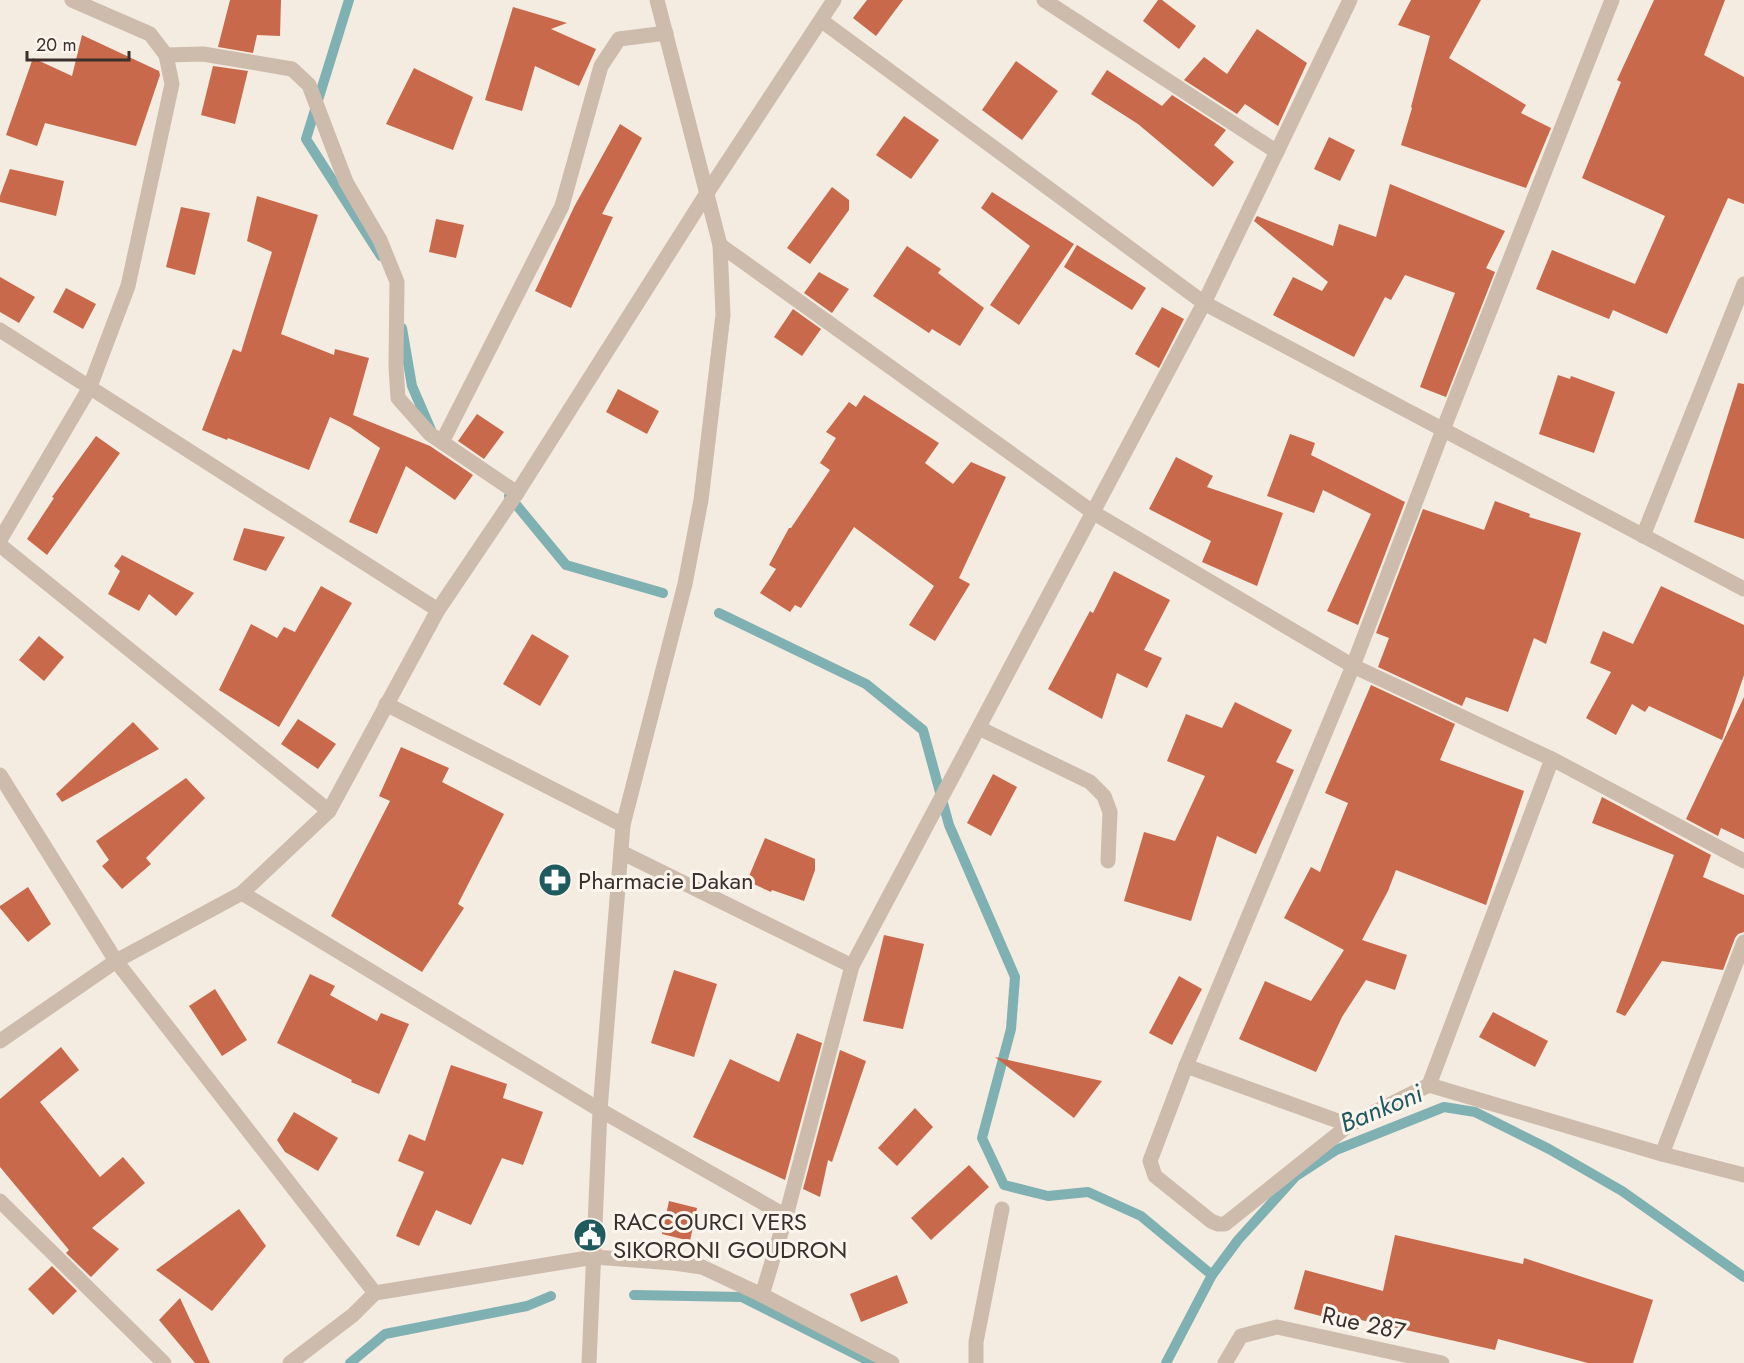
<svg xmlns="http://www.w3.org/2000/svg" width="1744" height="1363" font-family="Jost,sans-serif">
	<rect width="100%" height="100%" fill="#f4ebe1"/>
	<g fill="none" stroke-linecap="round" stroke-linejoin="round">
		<g stroke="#7fb0b2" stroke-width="10">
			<path d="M349,0L306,139L381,256"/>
			<path d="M402,328L412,386L431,430"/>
			<path d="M509,496L566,565L663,593"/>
			<path d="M719,613L866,684L923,730L949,825L1015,977L1011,1029L982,1138L1004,1185L1048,1196L1088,1192L1141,1216L1212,1275"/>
			<path d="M634,1295L742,1297L873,1363"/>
			<path d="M350,1363L385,1334L527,1306L551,1296"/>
			<path d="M1166,1363L1212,1275L1238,1240L1296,1176L1336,1150L1444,1107L1475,1112L1549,1149L1622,1191L1744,1277"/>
		</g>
	</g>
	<g fill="#c8694b">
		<path d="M230,0H281L280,36L257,35L253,53L218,47Z"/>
		<path d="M867,0H903L876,36L853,18Z"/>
		<path d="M1158,0H1162L1196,26L1179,49L1143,21Z"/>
		<path d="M1411,0H1481L1449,58L1526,105L1521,113L1551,128L1526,188L1401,145L1412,108L1411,107L1430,36L1398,25Z"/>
		<path d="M1654,0H1725L1704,55L1744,77V204L1728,198L1667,334L1613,310L1609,319L1536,289L1552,250L1635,284L1665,216L1582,178L1621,82L1617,80Z"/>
		<path d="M513,7L567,23L551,29L596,49L579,86L535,66L522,111L485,100Z"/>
		<path d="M1257,29L1307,63L1278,126L1245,104L1237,114L1184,80L1204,57L1227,74Z"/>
		<path d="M82,35L159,71L160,75L136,146L45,123L37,146L6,135L33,58L72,76Z"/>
		<path d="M1016,61L1058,91L1022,140L982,110Z"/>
		<path d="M213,66L248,71L235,124L201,115Z"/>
		<path d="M414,68L473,97L453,150L386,124Z"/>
		<path d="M1107,70L1162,106L1172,95L1226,130L1214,145L1234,162L1213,187L1138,124L1091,94Z"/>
		<path d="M904,116L939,140L911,179L876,155Z"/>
		<path d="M620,124L642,138L602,214L613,217L571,308L535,291L574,207Z"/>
		<path d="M1329,137L1355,150L1340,181L1314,169Z"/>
		<path d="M10,169L64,181L56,216L0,202V196Z"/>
		<path d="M1390,184L1505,231L1486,268L1495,272L1446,397L1420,387L1455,293L1405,275L1391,300L1385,297L1354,357L1273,315L1293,277L1322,291L1328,282L1254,221L1257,216L1333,246L1339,224L1376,237Z"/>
		<path d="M832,187L849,200V210L810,264L787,248Z"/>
		<path d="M992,192L1074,244L1019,325L990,305L1030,246L981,208Z"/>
		<path d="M257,196L318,215L281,334L334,355L335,349L369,358L353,415L430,446L473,475L455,500L406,466L377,534L349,522L380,448L350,427L330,417L309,470L228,438L227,440L202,430L233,349L241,352L272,252L247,241Z"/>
		<path d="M181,207L210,213L195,275L166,267Z"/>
		<path d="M436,219L464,225L456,258L429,252Z"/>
		<path d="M1077,245L1146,288L1132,310L1064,267Z"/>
		<path d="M907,246L941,269L938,273L984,308L960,346L932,329L929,333L873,296Z"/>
		<path d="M819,272L849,289L832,313L804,293Z"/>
		<path d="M0,277L35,297L19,323L0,312Z"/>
		<path d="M66,288L96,304L83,329L53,312Z"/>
		<path d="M1162,307L1184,319L1159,368L1135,354Z"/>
		<path d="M793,309L821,329L802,356L774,337Z"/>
		<path d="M1558,375L1570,379L1571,376L1615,392L1594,453L1539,434Z"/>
		<path d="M1738,383L1744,384V539L1694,522Z"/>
		<path d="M618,389L659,411L647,434L606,412Z"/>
		<path d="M864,395L939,443L925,463L953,484L971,462L1006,477L959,578L970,584L935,641L909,625L934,586L854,527L801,608L795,605L790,612L760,593L776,569L769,565L789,528H791L830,470L820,463L836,438L826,432L849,402L856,407Z"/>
		<path d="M477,414L504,432L484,459L458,441Z"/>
		<path d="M1290,434L1315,443L1311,455L1405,502L1358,625L1327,611L1371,514L1323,490L1314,513L1267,496Z"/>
		<path d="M96,436L120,453L47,555L27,539L54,498L52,497Z"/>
		<path d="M1176,457L1213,476L1207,487L1283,513L1257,586L1202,562L1211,541L1149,509Z"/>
		<path d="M1495,501L1530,514L1529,517L1581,533L1546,644L1534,638L1508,712L1466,697L1462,706L1378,667L1389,638L1376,633L1423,509L1484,530Z"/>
		<path d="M244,528L285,537L266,571L233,560Z"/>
		<path d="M122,555L194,593L176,616L149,594L139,611L108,594L120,571L114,566Z"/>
		<path d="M1114,571L1170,600L1144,650L1162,658L1147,688L1117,673L1102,719L1048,689L1090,611L1093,613Z"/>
		<path d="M321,586L352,603L279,727L219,690L251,624L277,638L284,627L295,632Z"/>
		<path d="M1661,586L1744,625V675L1722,740L1649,706L1645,712L1632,704L1616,735L1586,718L1611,672L1590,663L1603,631L1633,644Z"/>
		<path d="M532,634L569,656L540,706L503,684Z"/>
		<path d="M39,636L64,657L44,681L19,660Z"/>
		<path d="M1371,685L1455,724L1440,760L1524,791L1486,905L1396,870L1388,891L1362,940L1407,955L1395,990L1366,980L1342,1017L1316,1072L1239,1039L1265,981L1311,1001L1344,950L1284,918L1311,867L1320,872L1348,803L1325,793Z"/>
		<path d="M1744,697V839L1721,828L1718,836L1686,819Z"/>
		<path d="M1235,702L1292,730L1276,762L1294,770L1256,854L1217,836L1191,921L1124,901L1144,832L1175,841L1205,776L1167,761L1186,714L1222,728Z"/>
		<path d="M298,719L336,744L318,769L281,744Z"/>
		<path d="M133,722L159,749L62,802L56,794Z"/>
		<path d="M401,747L449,768L442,782L504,814L458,904L464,908L422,972L331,916L390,801L379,796Z"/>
		<path d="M993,774L1017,787L991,836L967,823Z"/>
		<path d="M186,778L205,798L146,858L151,864L122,889L102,866L109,860L96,841Z"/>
		<path d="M1602,797L1711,855L1703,877L1744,895V932L1738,934L1735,938L1723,970L1662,961L1625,1016L1616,1012L1674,855L1592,823Z"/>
		<path d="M765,838L815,859V870L804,901L772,890L771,892L747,881Z"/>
		<path d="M28,887L51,924L28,942L0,908V906Z"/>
		<path d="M884,935L924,944L903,1029L863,1021Z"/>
		<path d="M674,970L717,984L694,1057L651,1043Z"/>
		<path d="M310,974L335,986L330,995L377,1021L381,1013L409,1024L379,1094L351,1082L352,1080L277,1043Z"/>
		<path d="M1179,976L1202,989L1172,1045L1149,1033Z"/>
		<path d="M215,989L247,1040L222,1056L189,1006Z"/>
		<path d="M1493,1012L1548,1041L1535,1067L1479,1037Z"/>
		<path d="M797,1033L822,1043L785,1180L693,1137L730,1059L779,1082Z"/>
		<path d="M61,1047L79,1070L40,1102L100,1177L123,1157L145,1183L92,1228L119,1249L91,1277L66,1253L69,1250L0,1167V1099Z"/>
		<path d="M840,1050L866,1061L832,1162L828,1160L820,1197L803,1189Z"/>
		<path d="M995,1057L1102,1081L1074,1118Z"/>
		<path d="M451,1065L507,1084L503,1098L543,1112L523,1165L502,1158L471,1225L436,1210L419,1246L396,1236L424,1172L398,1161L409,1134L425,1141Z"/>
		<path d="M915,1108L933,1127L897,1166L878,1148Z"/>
		<path d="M294,1112L338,1138L318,1171L285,1152L277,1140Z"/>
		<path d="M969,1165L989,1187L931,1240L911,1218Z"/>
		<path d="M669,1201L697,1208L690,1241L662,1234Z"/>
		<path d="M239,1209L266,1246L212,1311L156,1270Z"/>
		<path d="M1395,1235L1523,1264L1524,1258L1653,1300L1633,1363H1588L1498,1339L1495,1350L1361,1320L1359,1326L1294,1309L1305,1270L1383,1291Z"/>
		<path d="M52,1266L77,1291L53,1315L28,1289Z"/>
		<path d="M897,1275L908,1303L861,1322L850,1294Z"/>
		<path d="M180,1298L210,1363H195L159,1320Z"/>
	</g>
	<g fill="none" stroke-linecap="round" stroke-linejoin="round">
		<g stroke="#cdbbac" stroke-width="15">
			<path d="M1044,0L1277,152"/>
			<path d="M1612,0L1443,430L1353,666L1186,1066L1150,1161L1155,1176L1211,1221L1218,1224H1225L1349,1125L1429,1085L1662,1154L1744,1175"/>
			<path d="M822,21L1204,303L1744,589"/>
			<path d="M166,55L203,54L292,69L309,85L346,182L380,240L397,282L396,367L398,398L430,434L517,493"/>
			<path d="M720,245L1094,513L1353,666L1552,759L1744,861"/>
			<path d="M0,330L438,610"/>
			<path d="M442,442L562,206L601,66L619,39L666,33"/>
			<path d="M1643,536L1744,284"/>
			<path d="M0,540L89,389L128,286L172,84L166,55L150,34L72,0"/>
			<path d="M0,545L329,811"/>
			<path d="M386,704L623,825"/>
			<path d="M979,728L1090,782L1104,796L1110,812L1108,861"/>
			<path d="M0,775L116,961L375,1293"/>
			<path d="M621,852L852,966"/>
			<path d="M242,893L600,1110L786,1216"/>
			<path d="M0,1041L116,961L242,893L329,811L438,610L517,493L707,193L834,0"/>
			<path d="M1186,1066L1349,1125"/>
			<path d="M1429,1085L1552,759"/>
			<path d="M1662,1154L1744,942"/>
			<path d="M0,1201L164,1363"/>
			<path d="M762,1295L786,1216L852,966L1204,303L1350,0"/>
			<path d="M290,1363L353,1315L375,1293L594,1257L674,1263L702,1267L762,1295L892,1363"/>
			<path d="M589,1363L600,1110L623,825L685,584L701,500L723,315L720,245L657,0"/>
			<path d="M976,1363V1342L1002,1209"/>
			<path d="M1225,1363L1241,1336L1277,1327L1442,1363"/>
		</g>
	</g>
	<defs>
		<g id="pharmacy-disc" transform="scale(1.725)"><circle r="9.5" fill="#1f5a5e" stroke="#fbf5ee"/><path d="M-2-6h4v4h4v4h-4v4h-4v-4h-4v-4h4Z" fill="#fff"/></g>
		<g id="civic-disc" transform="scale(1.725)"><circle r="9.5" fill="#1f5a5e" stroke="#fbf5ee"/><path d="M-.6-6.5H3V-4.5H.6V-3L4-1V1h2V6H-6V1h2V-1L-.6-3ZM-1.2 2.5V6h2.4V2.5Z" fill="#fff"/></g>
	</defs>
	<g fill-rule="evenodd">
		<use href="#pharmacy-disc" x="555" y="880"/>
		<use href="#civic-disc" x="590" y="1235"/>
	</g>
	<g text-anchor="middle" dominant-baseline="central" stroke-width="6" stroke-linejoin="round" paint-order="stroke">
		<g font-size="24" fill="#3b302b" stroke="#fbf5ee" text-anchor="start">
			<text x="578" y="880">Pharmacie Dakan</text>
			<text x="613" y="1221">RACCOURCI VERS<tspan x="613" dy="28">SIKORONI GOUDRON</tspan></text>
		</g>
		<g font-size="24" fill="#3b302b" stroke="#fbf5ee">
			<text transform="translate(1364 1323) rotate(12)">Rue 287</text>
		</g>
		<g font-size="26" font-style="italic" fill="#1f5a5e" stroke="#fbf5ee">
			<text transform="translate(1381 1108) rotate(-22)">Bankoni</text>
		</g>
	</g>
	<path d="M27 51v9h102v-9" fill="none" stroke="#3b302b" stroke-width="3"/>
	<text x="36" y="51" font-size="18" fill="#3b302b" stroke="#fbf5ee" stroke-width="4.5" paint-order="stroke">20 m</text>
</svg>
